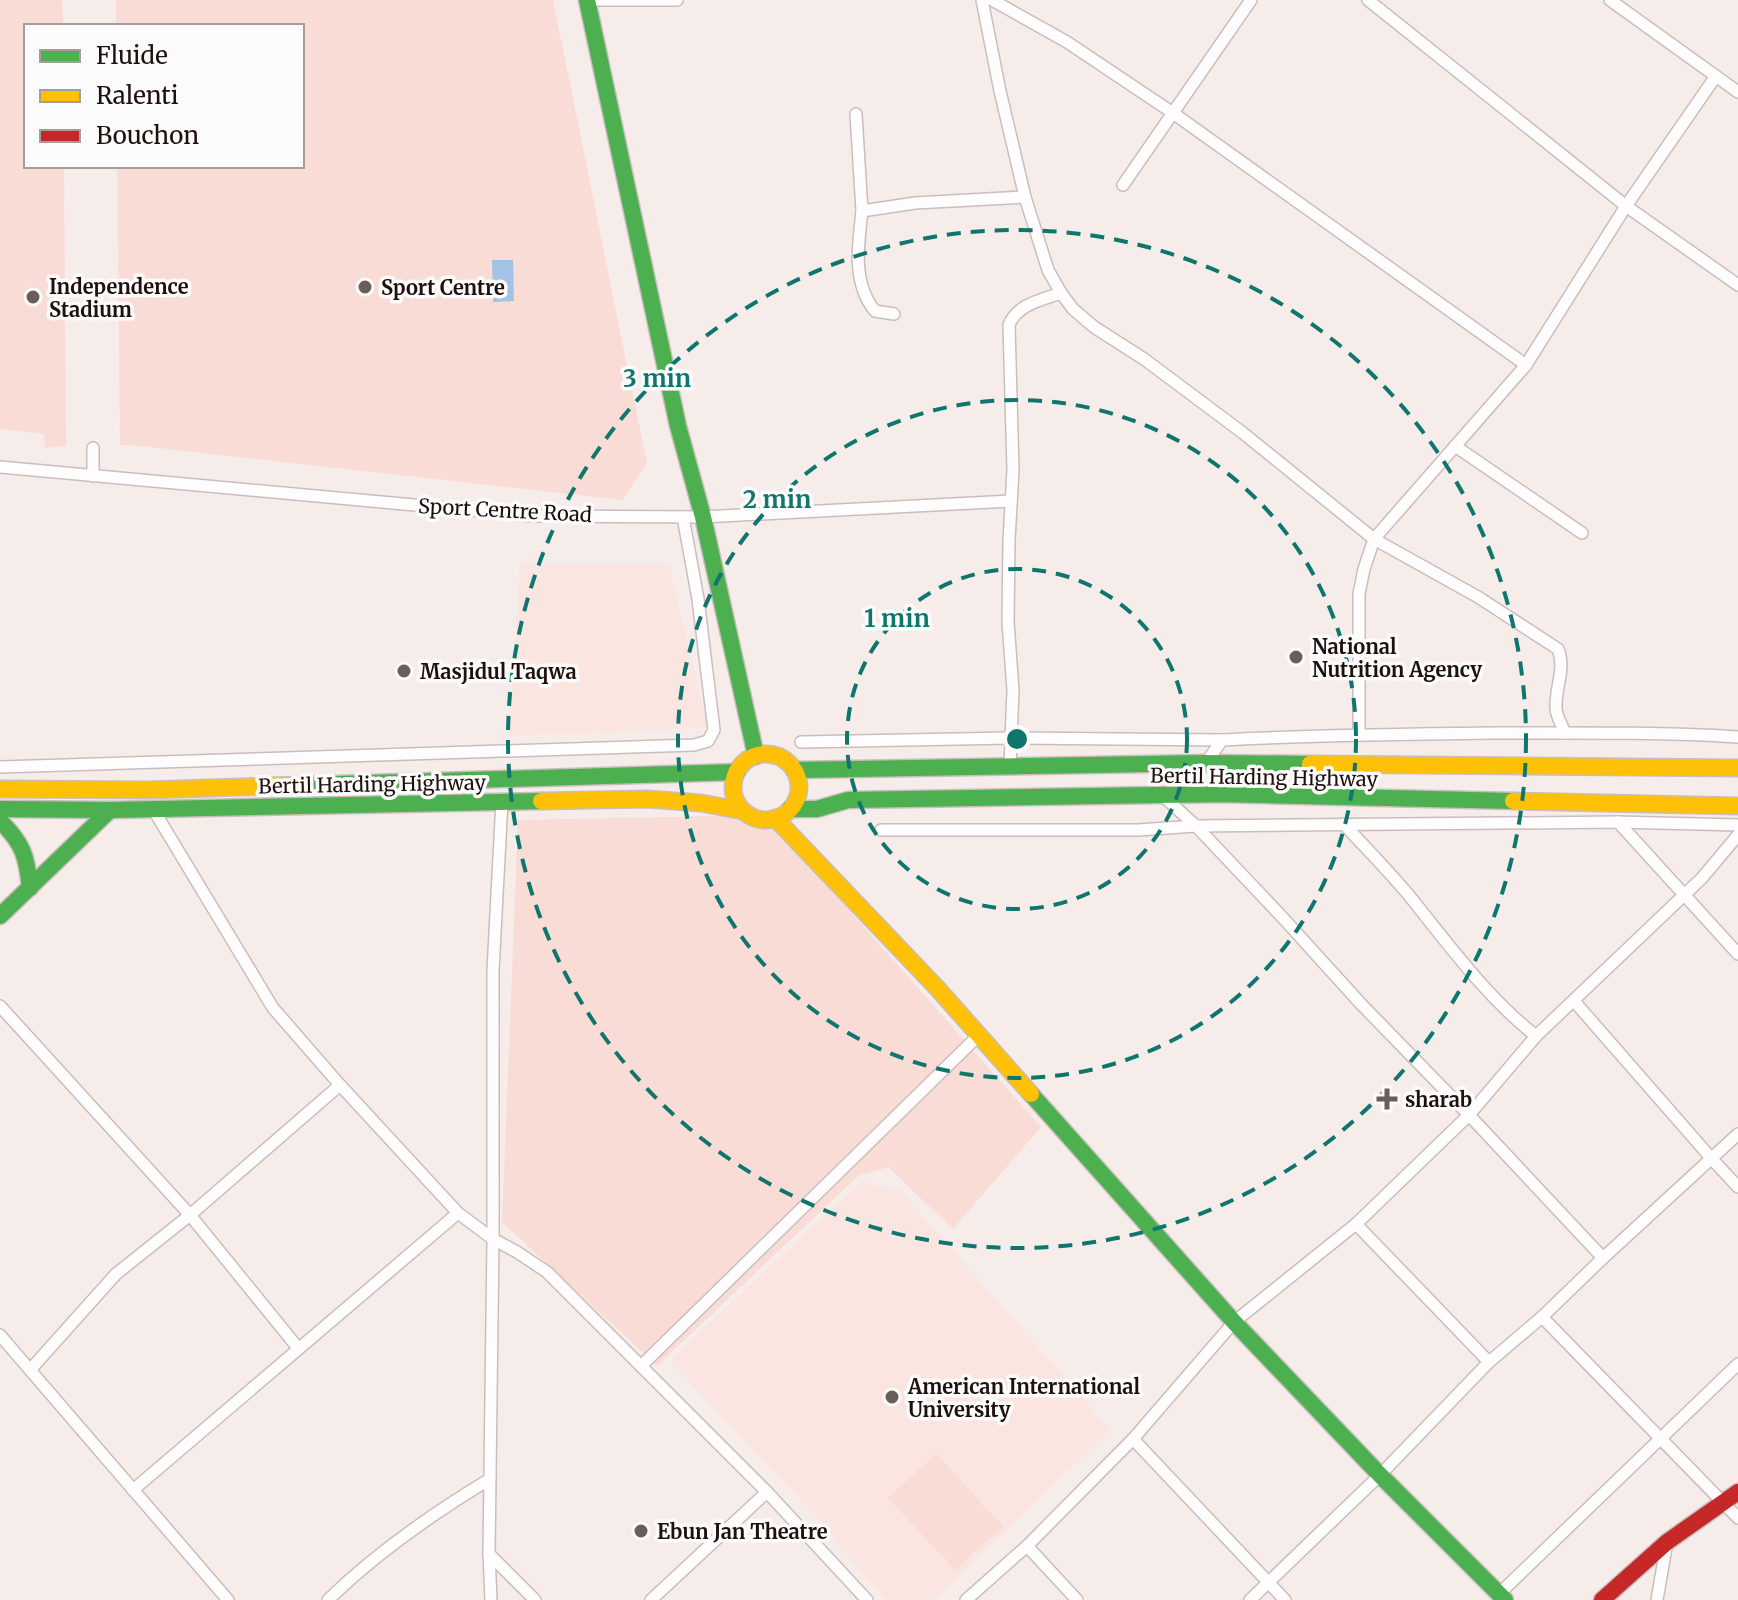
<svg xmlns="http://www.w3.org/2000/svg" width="1738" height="1600" font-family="Merriweather,serif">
	<rect width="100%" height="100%" fill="#f6edeb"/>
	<g fill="#fae5e0">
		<path d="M520,564H669L708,728L509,736Z"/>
		<path d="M861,1182L900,1190L1111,1430L933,1600H887L834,1541L828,1529L671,1363L676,1354Z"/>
	</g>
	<g fill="#f9dcd6">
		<path d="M0,0H62L63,26H26V166H64L66,446L45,448L44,434L0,429Z"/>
		<path d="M116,0H553L647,464L622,500L141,446L120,445L117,166H302V26H116Z"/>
		<path d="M765,815L1041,1127L953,1229L888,1167L858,1176L657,1366L502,1222L518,820Z"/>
		<path d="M936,1454L1003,1526L955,1570L888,1498Z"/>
	</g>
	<path fill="#a3c3e5" d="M492,260H513L514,301L493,302Z"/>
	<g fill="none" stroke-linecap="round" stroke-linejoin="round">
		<g stroke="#c9bebb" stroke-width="14">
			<g id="street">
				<path d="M587,0H677"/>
				<path d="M982,0L1000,91L1025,197L1048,270L1061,293L1073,309L1094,327L1144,359L1243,433L1374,539L1478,597L1558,649C1566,669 1555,687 1556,708C1556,716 1562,725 1565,733"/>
				<path d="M992,0L1067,42L1173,113L1526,365"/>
				<path d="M1368,0L1626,206L1738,285"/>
				<path d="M1610,0L1738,92"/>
				<path d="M856,114L862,211"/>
				<path d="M1123,185L1251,0"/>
				<path d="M894,314L875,311C852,283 858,245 862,211L915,203L1025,197"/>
				<path d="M1455,446L1582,533"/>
				<path d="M93,448V476"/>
				<path d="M0,467L534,516L703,517L1011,501"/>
				<path d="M1359,734V594L1364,569L1374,539L1526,365L1626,206L1716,76"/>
				<path d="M801,742L1010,738L1222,740"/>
				<path d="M1206,763L1222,740C1313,735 1404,734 1495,733C1576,733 1657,732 1738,737"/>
				<path d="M1010,766L1013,690L1008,622L1009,540L1013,470L1009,325C1017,304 1042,300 1061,293"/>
				<path d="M0,767L694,745L708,741L714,730L698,599L683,517"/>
				<path d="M1162,795L1196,826L1283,918L1361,1004L1469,1115L1603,1258"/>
				<path d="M153,809L273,1008L340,1085L458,1213L493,1239L517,1252L547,1272L767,1492L867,1600"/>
				<path d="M1618,822L1738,954"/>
				<path d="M881,830H1138L1196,826L1618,822L1738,825"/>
				<path d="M1574,1001L1711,1158L1738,1187"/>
				<path d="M0,1006L190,1215L298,1348"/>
				<path d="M1536,1036L1702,878L1738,835"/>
				<path d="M1356,1224L1489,1362"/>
				<path d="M1542,1317L1738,1518"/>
				<path d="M0,1335L228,1600"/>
				<path d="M641,1366L979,1035"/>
				<path d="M30,1370L116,1274L190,1215L340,1085"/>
				<path d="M1133,1439L1285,1600"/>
				<path d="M133,1490L458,1213"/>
				<path d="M1027,1546L1077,1600"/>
				<path d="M489,1554L535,1600"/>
				<path d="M1500,1593L1738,1364"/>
				<path d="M328,1600C376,1553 432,1514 490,1479"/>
				<path d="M491,1600L489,1554L493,1239V970L502,801"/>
				<path d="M651,1600L767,1492"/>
				<path d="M966,1600L1027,1546L1133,1439L1234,1322L1356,1224L1469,1115L1536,1036C1490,1000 1455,953 1419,908C1396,878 1369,852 1344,824"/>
				<path d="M1250,1600L1380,1475L1489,1362L1542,1317L1603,1258L1738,1134"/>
				<path d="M1657,1600L1667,1542"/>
			</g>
		</g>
		<g stroke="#c9bebb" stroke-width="19">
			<g id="fast">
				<path d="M587,0L678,426L703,517L756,756"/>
				<path d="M794,770L1206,763L1310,764"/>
				<path d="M305,785L737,772"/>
				<path d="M0,809L110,810L541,801"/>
				<path d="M790,809H817L848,800L1222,794L1513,801"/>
				<path d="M0,821C23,843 27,857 30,888"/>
				<path d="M0,916L110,810"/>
				<path d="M1031,1094L1234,1322L1380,1475L1505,1600"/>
			</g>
		</g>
		<g stroke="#c9bebb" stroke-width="19">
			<g id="slow">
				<circle cx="766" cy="787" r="33"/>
				<path d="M1310,764L1738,768"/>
				<path d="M0,789L148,790L305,785"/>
				<path d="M541,801L648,799L701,803L743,811"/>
				<path d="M1513,801L1738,806"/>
				<path d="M775,818L938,989L1031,1094"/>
			</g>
		</g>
		<g stroke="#c9bebb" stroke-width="19">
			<path id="jam" d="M1602,1600L1667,1542L1738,1492"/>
		</g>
		<use href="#street" stroke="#fefcfc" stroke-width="11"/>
		<use href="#fast" stroke="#4caf50" stroke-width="16"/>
		<use href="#slow" stroke="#ffc107" stroke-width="16"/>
		<use href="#jam" stroke="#c62828" stroke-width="16"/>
	</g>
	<g fill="none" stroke="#0f766e" stroke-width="4" stroke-dasharray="14 10">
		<circle cx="1017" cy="739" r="170"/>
		<circle cx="1017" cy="739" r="339"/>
		<circle cx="1017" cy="739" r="509"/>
	</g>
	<g fill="#6a5d5b" stroke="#fbfbfb" stroke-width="3">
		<circle cx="365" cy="287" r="8"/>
		<circle cx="33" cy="297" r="8"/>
		<circle cx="1296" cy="657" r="8"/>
		<circle cx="404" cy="671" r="8"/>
		<path d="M1383 1087h8v8h8v8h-8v8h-8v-8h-8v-8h8z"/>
		<circle cx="892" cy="1397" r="8"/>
		<circle cx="641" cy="1531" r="8"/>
	</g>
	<g text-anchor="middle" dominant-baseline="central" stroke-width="7" stroke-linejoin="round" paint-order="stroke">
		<g font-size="20" font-weight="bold" fill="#1e100d" stroke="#fbfbfb" text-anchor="start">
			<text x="49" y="286">Independence<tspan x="49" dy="23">Stadium</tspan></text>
			<text x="381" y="287">Sport Centre</text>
			<text x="1312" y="646">National<tspan x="1312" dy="23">Nutrition Agency</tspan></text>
			<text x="420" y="671">Masjidul Taqwa</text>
			<text x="1405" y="1099">sharab</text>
			<text x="908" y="1386">American International<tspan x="908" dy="23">University</tspan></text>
			<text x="657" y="1531">Ebun Jan Theatre</text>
		</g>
		<g font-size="20" fill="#1e100d" stroke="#fbfbfb">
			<text transform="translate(505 510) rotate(3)">Sport Centre Road</text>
			<text transform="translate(1264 777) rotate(1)">Bertil Harding Highway</text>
			<text transform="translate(372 784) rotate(-1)">Bertil Harding Highway</text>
		</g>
	</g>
	<circle cx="1017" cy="739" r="12" fill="#0f766e" stroke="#fbfbfb" stroke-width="4"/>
	<g font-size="24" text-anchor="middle" font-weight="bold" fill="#0f766e" stroke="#fbfbfb" stroke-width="7" stroke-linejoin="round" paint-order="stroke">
		<text x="657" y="387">3 min</text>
		<text x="777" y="508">2 min</text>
		<text x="897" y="627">1 min</text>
	</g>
	<rect x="24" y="24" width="280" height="144" fill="#fbfbfb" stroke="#a39d9c" stroke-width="2"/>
	<rect x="40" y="50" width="40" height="12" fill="#4caf50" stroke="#a39d9c" stroke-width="2"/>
	<text x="96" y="64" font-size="24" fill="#1e100d">Fluide</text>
	<rect x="40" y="90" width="40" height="12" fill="#ffc107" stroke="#a39d9c" stroke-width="2"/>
	<text x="96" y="104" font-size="24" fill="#1e100d">Ralenti</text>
	<rect x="40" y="130" width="40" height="12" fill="#c62828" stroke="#a39d9c" stroke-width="2"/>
	<text x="96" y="144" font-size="24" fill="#1e100d">Bouchon</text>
</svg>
